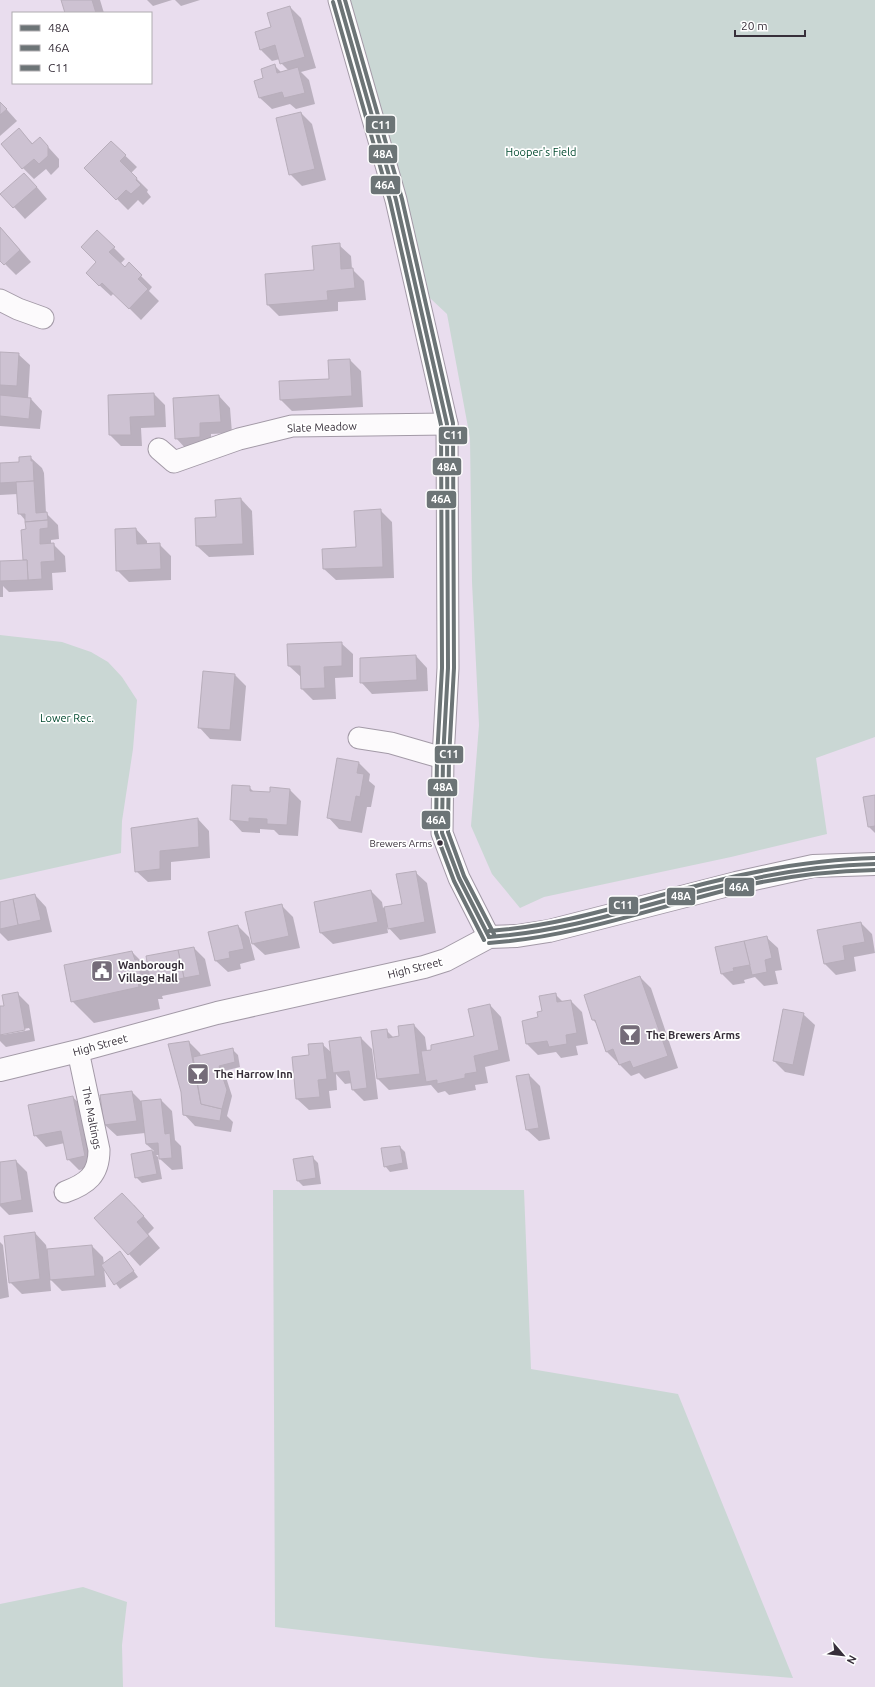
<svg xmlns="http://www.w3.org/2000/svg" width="875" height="1687" font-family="Ubuntu,sans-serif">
	<rect width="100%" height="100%" fill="#e9ddee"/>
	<g fill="#cad7d4">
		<path d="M339,0H875V737L816,758L827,834L731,857L544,897L520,908L492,874L471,826L479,725L472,582L470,438L447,314L416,285Z"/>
		<path d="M0,635L62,642L91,652L108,662L122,677L137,700L133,749L122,821L121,853L0,880Z"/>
		<path d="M273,1190H524L531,1369L678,1394L793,1678L541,1658L275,1627Z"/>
		<path d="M83,1587L127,1602L122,1645L123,1687H0V1604Z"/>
	</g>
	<g fill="#0003" fill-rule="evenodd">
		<path d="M64,0H100L104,13H66Z"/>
		<path d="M147,0H172L153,6Z"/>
		<path d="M175,0H200L181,6Z"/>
		<path d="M290,7L301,18L316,68L301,72L309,80L315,104L296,109L290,104L272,109L260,98L256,81L265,79L275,66L282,73L289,71L281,63L280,59L272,61L261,50L272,28Z"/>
		<path d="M0,102L17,121L0,136Z"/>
		<path d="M301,113L312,124L326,180L302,186L290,174Z"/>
		<path d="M19,130L33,144L40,138L59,159V167L51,175L46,169L34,179L23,168Z"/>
		<path d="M111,142L137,167L131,173L148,190L147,192L151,197L143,205L138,200L128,210L86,168Z"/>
		<path d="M36,186L47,199L25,219L2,194Z"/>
		<path d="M0,227L31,262L16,275L0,259Z"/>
		<path d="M97,231L125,259L120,264L125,268L129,264L152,287L149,291L159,301L141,320L114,293L111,296L98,284Z"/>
		<path d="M339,245L351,256L352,269L364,281L366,300L338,302V311L279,316L268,305L315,271Z"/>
		<path d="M0,353L18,354L30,365L28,399H31L42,411L40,429L0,426Z"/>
		<path d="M350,360L361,371L363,407L292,411L281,400L280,382L330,380Z"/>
		<path d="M154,394L165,405L166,427L141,428L142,446H121L110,435L109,395Z"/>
		<path d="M219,396L230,408L232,433L211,434V448L187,450L176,438Z"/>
		<path d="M30,457L42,468L44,473L46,513L58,525L59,539L51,540V545L53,544L65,556L66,572L52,573L53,590L9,592L3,586V597H0V562L24,561L22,531L27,530L26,521L19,513L18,494L0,495V464L20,463Z"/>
		<path d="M241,499L252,511L254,555L209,557L197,546L217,518Z"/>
		<path d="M380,510L392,522L394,578L336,580L324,569L323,550L357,548Z"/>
		<path d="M136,529L147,541V545L159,544L171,556V580L129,582L117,570Z"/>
		<path d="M341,643L353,654V677L335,678L336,699L313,700L302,689L301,677L289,666Z"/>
		<path d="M416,656L427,668L428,691L372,694L361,682Z"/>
		<path d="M235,675L246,686L241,741L210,739L199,727Z"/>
		<path d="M359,763L370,774L369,781L375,786L371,807H367L362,833L339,829L328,817Z"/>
		<path d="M233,786L249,787L254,792L270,793L290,790L301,801L298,836L279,835L274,830L260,829V833L242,832L231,820Z"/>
		<path d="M875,796V833L869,827Z"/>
		<path d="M198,819L209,831L210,858L171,862V880L148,882L136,871L132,829Z"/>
		<path d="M415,872L427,883L436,933L400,940L387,926L388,933L333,944L321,933L315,903L371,891L382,902L383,908L403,904Z"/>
		<path d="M35,895L46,907L52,932L8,941L0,933V903Z"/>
		<path d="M282,906L293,917L300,948L265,955L253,944Z"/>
		<path d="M861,923L872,934L875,953L854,957L856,971L836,975L824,963Z"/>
		<path d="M238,926L249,937L255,960L240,964L241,969L228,972L216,961L209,932Z"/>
		<path d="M766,937L778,948L782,970L775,971L778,984L764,986L755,977L744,980L745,983L733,985L722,974Z"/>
		<path d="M194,948L205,959L211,986L162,996L163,999H158L160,1009L94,1023L72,1001L132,952L149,969Z"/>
		<path d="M640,977L651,988L678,1068L645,1079L639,1073L631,1076L606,1051L597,1024L593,1020Z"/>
		<path d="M17,993L29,1005L35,1041L6,1047L0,1041V1008L5,1006ZM29,1028L30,1030L2,1035V1033Z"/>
		<path d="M555,994L563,1002L571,1001L582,1012L588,1044L576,1046L578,1055L561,1058L556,1052L538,1055L527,1044L523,1022L539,1018Z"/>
		<path d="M490,1005L501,1017L510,1061L485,1067L488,1083L475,1085L476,1090L449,1095L445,1091L438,1093L431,1085L389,1090L378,1079L386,1030L394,1038L400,1037L414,1025L425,1037L427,1051L475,1037Z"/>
		<path d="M803,1014L815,1025L804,1076L785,1072L774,1061Z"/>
		<path d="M361,1038L372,1049L378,1099L364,1101L353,1090L352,1083L345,1084L336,1074L337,1090L329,1091L331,1108L309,1110L297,1099L310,1056L322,1044L332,1053Z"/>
		<path d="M189,1042L200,1053L201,1056L232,1049L238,1055L240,1067L224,1071L232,1096L227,1116L233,1122L231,1132L195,1126L184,1114Z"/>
		<path d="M529,1075L540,1086L550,1139L539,1141L527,1130L517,1077Z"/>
		<path d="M132,1092L142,1102L161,1100L172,1111L175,1140L181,1146L183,1169L172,1170L160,1159V1155H156L158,1157L162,1179L142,1183L136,1177L132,1155L154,1151L146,1144L145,1133L117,1136L105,1125Z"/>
		<path d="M73,1097L84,1109L96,1167L79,1170L68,1159L65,1143L46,1147L35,1135Z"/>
		<path d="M400,1147L405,1152L408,1169L390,1172L385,1166Z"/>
		<path d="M312,1157L318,1163L321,1184L303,1186L298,1181Z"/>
		<path d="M16,1161L27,1172L33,1212L9,1215L0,1206V1163Z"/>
		<path d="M134,1205L154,1228L148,1234L160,1248L140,1266L96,1218Z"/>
		<path d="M35,1233L46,1245L47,1250L92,1246L103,1257L104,1264L120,1252L138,1277L120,1289L104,1268L106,1287L62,1291L50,1279L51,1291L22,1294L10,1282Z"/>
		<path d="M0,1242L3,1245L9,1297L0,1299Z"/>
	</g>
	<g fill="#cdc2d2" stroke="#b8aebb">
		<path d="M61,0H92L96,13H65Z"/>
		<path d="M290,6L305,57L280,64L275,45L260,50L255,32L271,27L267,13Z"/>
		<path d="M275,64L277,73L298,67L305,93L284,98L282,92L259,98L254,81L263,78L261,69Z"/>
		<path d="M0,102L7,109L0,115Z"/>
		<path d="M301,112L315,169L289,175L276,118Z"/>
		<path d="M19,128L32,144L40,137L48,146V156L39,164L34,159L22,169L1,144Z"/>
		<path d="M111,141L126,155L120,161L137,178L136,180L141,185L131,194L126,190L116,200L84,168Z"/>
		<path d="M24,173L37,187L13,208L0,194Z"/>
		<path d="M0,227L20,250L4,265L0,261Z"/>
		<path d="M97,230L115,247L109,252L125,267L129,262L142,275L138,279L148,289L129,309L102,283L99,286L86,273L96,262L81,247Z"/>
		<path d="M340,243L341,269L353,268L355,288L327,291L328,300L267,305L265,274L314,270L312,246Z"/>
		<path d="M0,352L19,353L17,386L0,385Z"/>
		<path d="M350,359L352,396L280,400L279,381L329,379L328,360Z"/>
		<path d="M154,393L155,416L130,417L131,435H109L108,395Z"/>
		<path d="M0,395L31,398L29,419L0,416Z"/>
		<path d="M219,395L221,422L200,423V437L175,439L173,398Z"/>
		<path d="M31,456V461H33L34,481L0,483V463L19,462V457Z"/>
		<path d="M34,481L36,513L47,512L48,520L25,522V514H18L16,482Z"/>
		<path d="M241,498L243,544L196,546L195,518L216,517L215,500Z"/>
		<path d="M381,509L383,567L323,569L322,549L356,547L354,511Z"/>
		<path d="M48,520V528L40,529V544L54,543L55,561L41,562L42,579L28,580L27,560H23L21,530L26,529L25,522Z"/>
		<path d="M136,528L137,544L160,543L161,569L116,571L115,529Z"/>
		<path d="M27,560L28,580L0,581V561Z"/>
		<path d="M342,642V666L324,667L325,688L301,689L300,666H288L287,644Z"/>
		<path d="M416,655L417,680L360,683V658Z"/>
		<path d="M203,671L235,674L230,730L198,728Z"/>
		<path d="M337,758L359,762L357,773L364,774L360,797L356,796L351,822L327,818Z"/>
		<path d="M232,785L250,786V791L270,792V787L290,789L287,825L267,824V819L249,818V822L230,820Z"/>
		<path d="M875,795V826L868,827L863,797Z"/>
		<path d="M198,818L199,847L160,851V869L135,872L131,828Z"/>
		<path d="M416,871L425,922L388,929L384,907L402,904L396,874Z"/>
		<path d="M371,890L378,922L320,933L314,902Z"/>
		<path d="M35,894L41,920L18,925L13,899Z"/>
		<path d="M13,899L18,925L0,929V902Z"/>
		<path d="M282,904L289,936L252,944L245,912Z"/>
		<path d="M861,922L865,942L843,946L845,960L824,964L817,930Z"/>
		<path d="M238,925L244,949L229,952L230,958L215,961L208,932Z"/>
		<path d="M767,936L772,958L765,960L767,972L752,975L744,941Z"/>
		<path d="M744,941L750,965L733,968L734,971L721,974L715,947Z"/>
		<path d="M194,947L200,975L184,978L178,950Z"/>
		<path d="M178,950L184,978L151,985L146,956Z"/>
		<path d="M132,951L135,960L138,959L141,977H137L139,987L71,1002L64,965Z"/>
		<path d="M640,976L668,1056L633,1068L630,1061L619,1065L613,1049L606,1052L595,1020H592L584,995Z"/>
		<path d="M18,992L25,1030L0,1035V1006H4L2,995Z"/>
		<path d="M556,993L557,1002L571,1000L577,1033L566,1035L567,1044L549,1047L547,1041L526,1044L522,1021L538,1017L537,1012L542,1011L539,996Z"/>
		<path d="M490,1004L499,1050L474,1056L477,1072L465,1074V1078L437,1084V1080L426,1082L421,1051L431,1050V1045L474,1036L468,1009Z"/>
		<path d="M783,1009L804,1013L793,1065L773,1061Z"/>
		<path d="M414,1024L420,1074L377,1079L371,1031L387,1029L388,1038L399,1036L398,1026Z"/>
		<path d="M361,1037L367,1088L352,1090L349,1071L333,1073L329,1041Z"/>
		<path d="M189,1041L201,1104L222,1109L220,1121L183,1115L181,1092L168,1044Z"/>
		<path d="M323,1043L327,1079L318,1080L320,1097L296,1099L292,1057L309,1055L308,1044Z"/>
		<path d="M233,1048L235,1062L219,1066L227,1090L222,1109L201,1104L193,1057Z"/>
		<path d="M529,1074L539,1128L526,1130L516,1076Z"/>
		<path d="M132,1091L137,1121L104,1125L100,1095Z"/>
		<path d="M73,1096L85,1156L67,1160L61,1131L34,1136L28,1105Z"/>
		<path d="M161,1099L165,1134L170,1133L172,1158L159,1159L158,1143L146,1144L141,1101Z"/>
		<path d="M400,1146L403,1163L384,1167L381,1148Z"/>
		<path d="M152,1150L157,1174L135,1178L131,1154Z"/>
		<path d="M313,1156L316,1178L297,1181L293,1159Z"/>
		<path d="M16,1160L22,1200L0,1204V1162Z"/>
		<path d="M122,1193L144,1216L137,1222L149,1236L128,1255L94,1218Z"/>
		<path d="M35,1232L40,1279L9,1283L4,1236Z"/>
		<path d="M92,1245L95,1276L50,1280L47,1249Z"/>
		<path d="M120,1251L134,1271L114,1285L101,1265Z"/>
	</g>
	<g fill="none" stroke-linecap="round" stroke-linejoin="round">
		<g stroke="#a39aa7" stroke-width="23">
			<g id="minor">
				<path d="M339,0L396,200L447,424L448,668L443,758L442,833L459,878L489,937"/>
				<path d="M0,300L18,309L43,318"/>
				<path d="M159,449L174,462L239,439L292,426L447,424"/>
				<path d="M359,738L391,743L443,758"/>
				<path d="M65,1192C87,1184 99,1175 99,1150L78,1051"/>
			</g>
		</g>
		<g stroke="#a39aa7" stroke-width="24">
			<path id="tertiary" d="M0,1070L78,1051L217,1013L424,967L446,960L489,937L517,936L549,931L736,883L813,866L875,864"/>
		</g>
		<use href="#minor" stroke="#fcfafc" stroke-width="21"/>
		<use href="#tertiary" stroke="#fcfafc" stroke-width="22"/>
		<g stroke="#fff" stroke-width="7">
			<g id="bus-1">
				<path d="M339,0L396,200L447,424L448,668L443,758L442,833L459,878L489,937"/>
				<path d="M489,937C564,932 635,908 708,889C763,875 818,865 875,864"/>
			</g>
		</g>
		<g stroke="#fff" stroke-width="7">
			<g id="bus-2">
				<path d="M333,2L390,201L441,425L442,668L437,758L436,833L454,881L484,940"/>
				<path d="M489,943C576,937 659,906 743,886C787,876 830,871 875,870"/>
			</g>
		</g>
		<g stroke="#fff" stroke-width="7">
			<g id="bus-3">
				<path d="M345,0L402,199L453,423L454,668L449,758L448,832L464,876L494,934"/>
				<path d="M489,931C564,926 635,901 707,883C763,869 818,859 875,858"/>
			</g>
		</g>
		<use href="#bus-1" stroke="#6c7476" stroke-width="4"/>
		<use href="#bus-2" stroke="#6c7476" stroke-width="4"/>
		<use href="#bus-3" stroke="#6c7476" stroke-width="4"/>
	</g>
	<defs>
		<g id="civic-square" transform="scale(1.15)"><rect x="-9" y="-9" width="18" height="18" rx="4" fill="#756c79" stroke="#fff"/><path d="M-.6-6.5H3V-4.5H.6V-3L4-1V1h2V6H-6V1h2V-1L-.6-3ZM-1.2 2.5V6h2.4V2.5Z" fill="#fff"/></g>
		<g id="bar-square" transform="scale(1.15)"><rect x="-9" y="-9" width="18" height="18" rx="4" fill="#756c79" stroke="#fff"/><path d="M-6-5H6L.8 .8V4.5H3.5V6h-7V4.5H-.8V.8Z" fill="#fff"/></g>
	</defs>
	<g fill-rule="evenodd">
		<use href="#civic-square" x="102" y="971"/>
		<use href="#bar-square" x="630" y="1035"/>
		<use href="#bar-square" x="198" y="1074"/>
	</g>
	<circle fill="#372f3a" stroke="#fff" stroke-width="1.5" cx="440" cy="843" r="3.5"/>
	<g text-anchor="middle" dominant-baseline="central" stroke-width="3.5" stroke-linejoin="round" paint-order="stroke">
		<g font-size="10" fill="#372f3a" stroke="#fff" text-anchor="end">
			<text x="432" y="843">Brewers Arms</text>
		</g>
		<g font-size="11" fill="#00492e" stroke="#fff">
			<text x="541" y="152">Hooper's Field</text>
			<text x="67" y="718">Lower Rec.</text>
		</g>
		<g font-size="11" fill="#372f3a" stroke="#fff">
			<text transform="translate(322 427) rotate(-2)">Slate Meadow</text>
			<text transform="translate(415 968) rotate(-14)">High Street</text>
			<text transform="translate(100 1045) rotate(-15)">High Street</text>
			<text transform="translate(92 1118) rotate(79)">The Maltings</text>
		</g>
		<g font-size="11" font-weight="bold" fill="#372f3a" stroke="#fff" text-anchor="start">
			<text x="118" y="965">Wanborough<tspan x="118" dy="13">Village Hall</tspan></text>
			<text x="646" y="1035">The Brewers Arms</text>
			<text x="214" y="1074">The Harrow Inn</text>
		</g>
	</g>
	<g stroke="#fff" stroke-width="1.5">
		<rect x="365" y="115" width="31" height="19" rx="4" fill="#6c7476"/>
		<rect x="368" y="144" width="30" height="20" rx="4" fill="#6c7476"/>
		<rect x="370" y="175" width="31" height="20" rx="4" fill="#6c7476"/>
		<rect x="438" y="426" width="30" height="19" rx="4" fill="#6c7476"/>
		<rect x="432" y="457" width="30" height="19" rx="4" fill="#6c7476"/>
		<rect x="426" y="490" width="31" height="19" rx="4" fill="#6c7476"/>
		<rect x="434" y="745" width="30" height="19" rx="4" fill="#6c7476"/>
		<rect x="427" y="778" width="31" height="19" rx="4" fill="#6c7476"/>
		<rect x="421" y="810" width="30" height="20" rx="4" fill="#6c7476"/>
		<rect x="724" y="877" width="31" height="20" rx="4" fill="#6c7476"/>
		<rect x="666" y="887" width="30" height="19" rx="4" fill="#6c7476"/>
		<rect x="608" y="896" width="31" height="19" rx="4" fill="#6c7476"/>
	</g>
	<g font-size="11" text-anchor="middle" font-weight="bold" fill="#fff">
		<text x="381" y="129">C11</text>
		<text x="383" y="158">48A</text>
		<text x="385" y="189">46A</text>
		<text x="453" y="439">C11</text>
		<text x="447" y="471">48A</text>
		<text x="441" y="503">46A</text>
		<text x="449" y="758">C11</text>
		<text x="443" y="791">48A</text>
		<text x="436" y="824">46A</text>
		<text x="739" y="891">46A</text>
		<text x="681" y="900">48A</text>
		<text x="623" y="909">C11</text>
	</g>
	<rect x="12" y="12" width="140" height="72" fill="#ffffff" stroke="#afacb0"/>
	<rect x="20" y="25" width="20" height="6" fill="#6c7476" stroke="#afacb0"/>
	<text x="48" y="32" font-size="12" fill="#372f3a">48A</text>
	<rect x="20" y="45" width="20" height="6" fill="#6c7476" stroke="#afacb0"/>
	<text x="48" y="52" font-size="12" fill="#372f3a">46A</text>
	<rect x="20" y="65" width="20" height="6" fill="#6c7476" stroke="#afacb0"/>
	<text x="48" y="72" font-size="12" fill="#372f3a">C11</text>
	<g transform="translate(843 1655) rotate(118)" stroke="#ffffff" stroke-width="3" paint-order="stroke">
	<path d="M0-3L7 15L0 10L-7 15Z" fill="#372f3a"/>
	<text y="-6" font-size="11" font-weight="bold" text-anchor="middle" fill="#372f3a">N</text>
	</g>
	<path d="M735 30v6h70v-6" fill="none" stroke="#372f3a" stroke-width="2"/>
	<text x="741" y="30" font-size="12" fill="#372f3a" stroke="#ffffff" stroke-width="3" paint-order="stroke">20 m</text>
</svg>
